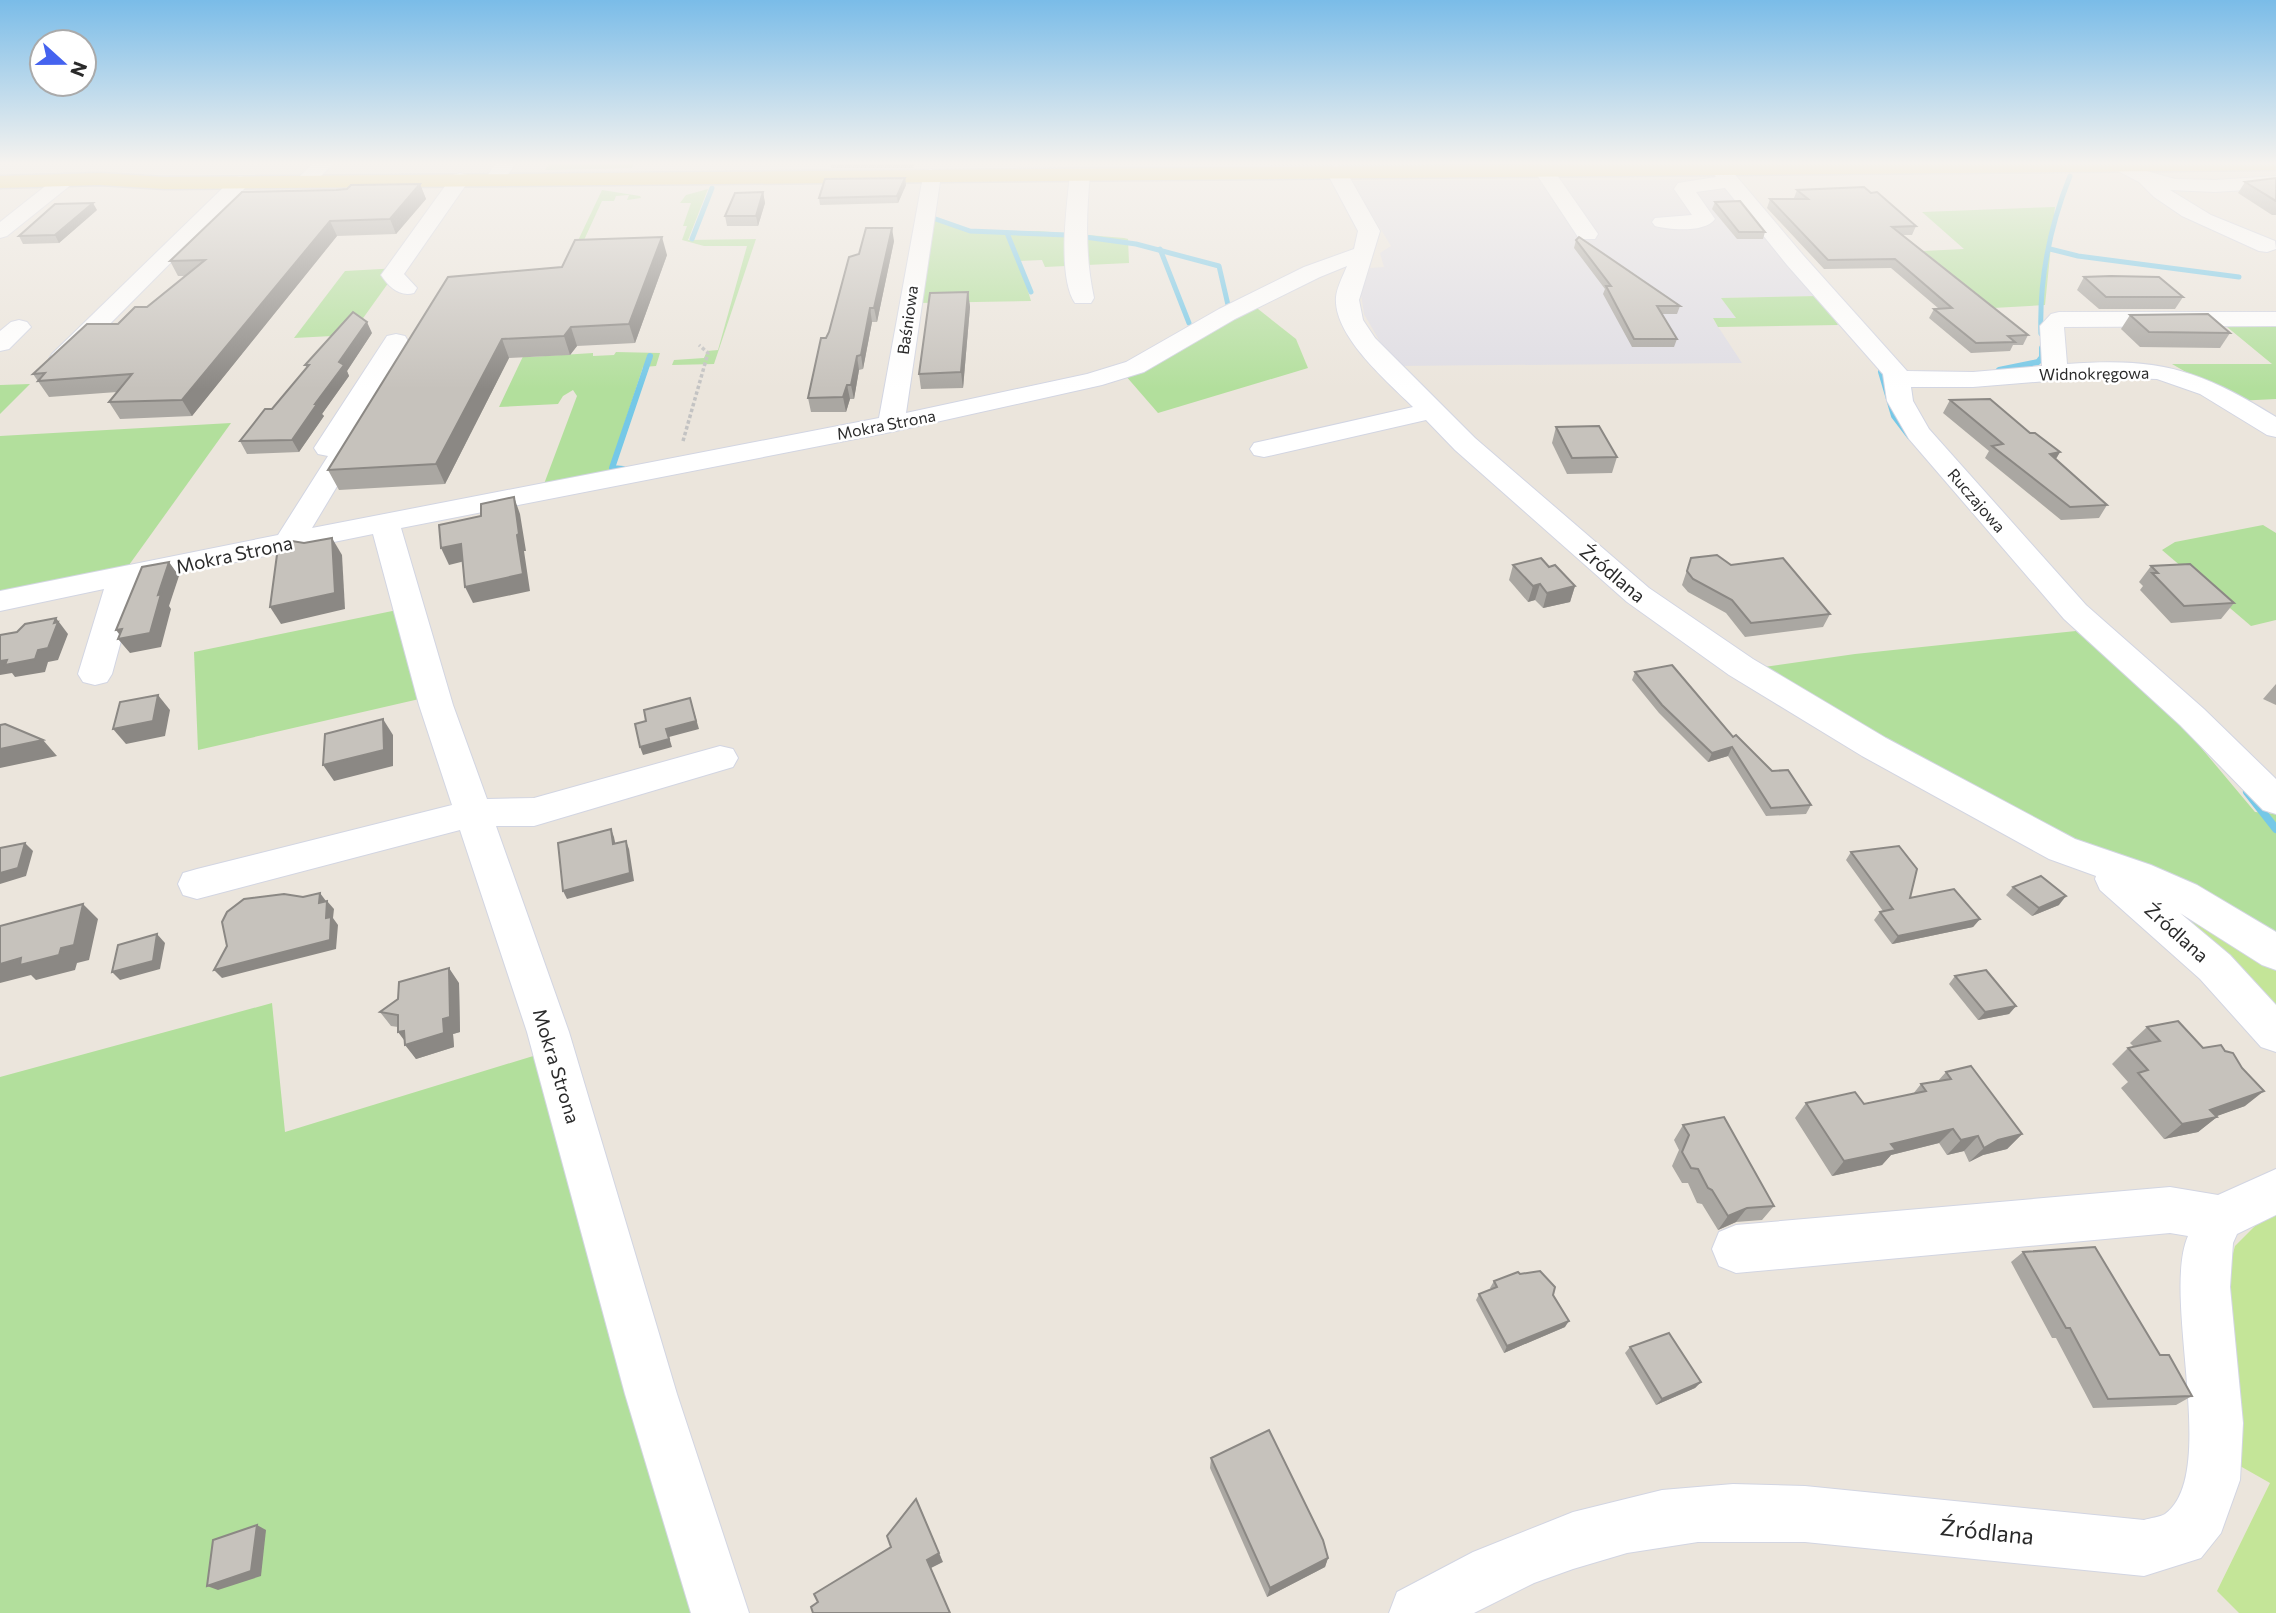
<svg xmlns="http://www.w3.org/2000/svg" width="2276" height="1613" font-family="Commissioner,sans-serif">
	<rect width="100%" height="100%" fill="#ebe5dc"/>
	<path fill="#dfdde4" d="M1720,179L1819,296L1721,298L1737,318L1713,319L1742,363L1394,366L1364,314L1361,294L1370,268L1384,267L1380,253L1391,246L1351,181Z"/>
	<g fill="#b2df9c">
		<path d="M550,163H634L632,168L545,170Z"/>
		<path d="M708,189L688,240L756,239L714,364L672,365L674,360L704,358L707,351L718,350L747,246H704L682,240L687,226H683L691,203H680L686,195Z"/>
		<path d="M602,190L640,196L641,198L627,200L629,195L616,196L614,201H602L530,357L593,353V356L614,355L616,352L660,353L656,366L643,367L608,474L544,484L577,396L573,390L563,396L558,404L499,407Z"/>
		<path d="M2055,207L2045,305L1993,308L1923,251L1964,249L1922,212Z"/>
		<path d="M931,216L975,231H1039L1124,238L1128,239L1129,263L1045,267L1042,260L1019,261L1031,301L918,303Z"/>
		<path d="M399,268L351,335L294,338L345,271Z"/>
		<path d="M1819,296L1838,325L1718,327L1713,318H1736L1721,298Z"/>
		<path d="M1253,305L1296,339L1308,368L1158,413L1125,375Z"/>
		<path d="M2221,322H2276V399L2236,401L2172,364H2272Z"/>
		<path d="M30,384L0,414V385Z"/>
		<path d="M231,423L124,572L0,596V436Z"/>
		<path d="M2263,525L2276,533V620L2251,626L2162,550L2175,542Z"/>
		<path d="M402,609L428,697L198,750L194,652Z"/>
		<path d="M2076,631L2182,725L2255,812L2276,814V937L2075,844L1757,668L1855,654Z"/>
		<path d="M272,1003L285,1132L543,1053L697,1613H0V1077Z"/>
	</g>
	<g fill="#c4e598">
		<path d="M2136,888L2276,967V1019Z"/>
		<path d="M2276,1213V1613H2239L2217,1591L2270,1483L2233,1462L2224,1286L2235,1246L2258,1223Z"/>
	</g>
	<g fill="none" stroke-linecap="round" stroke-linejoin="round">
		<g stroke="#75c8e7" stroke-width="5">
			<path d="M931,212L930,217L970,231L1067,235"/>
			<path d="M1007,233L1031,292"/>
			<path d="M1085,237L1136,244L1219,266L1228,305"/>
			<path d="M692,239L712,188"/>
			<path d="M1160,249L1189,323"/>
			<path d="M2050,249L2078,256L2239,277"/>
			<path d="M2041,334C2039,280 2050,226 2070,176"/>
		</g>
		<g stroke="#75c8e7" stroke-width="6">
			<path d="M1999,370L2038,362L2042,357V348"/>
			<path d="M1881,372L1894,416L1910,437"/>
			<path d="M623,469L612,468L650,356"/>
		</g>
		<path stroke="#75c8e7" stroke-width="8" d="M2247,792L2276,829"/>
		<g stroke="#d2d5e2" stroke-width="2">
			<g id="minor">
				<path d="M313,163H334L313,184H299L296,180Z"/>
				<path d="M496,163H516L502,183H488L485,179Z"/>
				<path d="M1543,163L1550,165L1598,234L1595,239H1579L1576,234L1533,169Z"/>
				<path d="M2110,163H2131L2143,170L2175,179L2215,180L2276,176V188L2215,192L2170,190L2211,215L2275,241L2276,249L2267,252L2259,251L2182,216L2154,197L2139,182L2112,168Z"/>
				<path d="M1712,164H1726L1803,255L1907,371L1973,372L2042,366L2040,326L2051,314L2059,312H2276V326L2064,327L2067,364C2158,357 2199,369 2276,417V437L2267,435L2200,394L2157,379L2096,377L1973,387H1911L1913,401L1929,429L2086,605L2204,709L2276,779V814L2263,810L2180,725L2064,619L1909,439L1887,401L1883,374L1787,265L1725,188L1696,192L1715,219C1705,233 1670,230 1655,226L1652,222L1655,218L1692,215L1674,189L1678,183L1716,177L1709,168Z"/>
				<path d="M1336,165L1346,171L1380,231L1359,300L1363,320L1375,338L1475,438L1649,588L1753,659L1886,738L2075,839L2151,865L2197,885L2276,932V970L2262,965L2180,913L2230,955L2276,1005V1052L2261,1047L2200,979L2100,890L2095,879L2096,876L2049,859L1862,756L1729,675L1627,602L1455,450L1426,420L1264,457L1254,455L1250,449L1254,443L1413,407C1388,382 1333,336 1336,297C1337,287 1343,276 1347,266L1320,277L1235,319L1144,372L1102,385L891,432L401,528L453,705L487,799L534,798L720,746L733,749L738,758L733,767L534,826H496L569,1032L677,1394L749,1613H691L625,1394L527,1032L460,830L197,899L183,895L178,884L183,873L197,869L452,805L419,705L373,534L137,582L112,674L107,682L95,685L83,682L78,674L104,589L0,611V591L278,535L328,456L318,454L314,448L387,336L396,334L405,336L408,341L356,425L365,427L369,433L312,528L879,418L924,171L931,169L941,175L906,413L1087,374L1126,362L1219,309L1304,267L1354,249L1358,231L1326,171Z"/>
				<path d="M1080,168L1090,174C1086,217 1085,256 1094,298L1091,303H1075C1057,277 1067,205 1070,174Z"/>
				<path d="M460,173L467,175L470,179L404,274L417,288L414,293C399,297 389,287 381,275L453,175Z"/>
				<path d="M65,174L72,176L75,180L72,184L7,236L0,238V222L58,176Z"/>
				<path d="M240,176L247,178L250,182L247,186L70,364L61,366L52,364L49,359L52,354L233,178Z"/>
				<path d="M19,320L27,322L31,327L9,349L0,351V331L11,322Z"/>
				<path d="M2276,1169V1215L2237,1234L2233,1243L2230,1287L2243,1423L2240,1480L2221,1533L2201,1558L2144,1576L1805,1542H1698L1627,1553L1573,1569L1534,1583L1474,1613H1389L1397,1592L1473,1552L1573,1512L1662,1490L1733,1484L1805,1486L2144,1520C2150,1518 2160,1517 2165,1514C2220,1474 2161,1298 2188,1236L2170,1233L1736,1273L1719,1266L1712,1249L1719,1232L1736,1225L2170,1187L2218,1195Z"/>
			</g>
		</g>
		<g stroke="#c3c3c3" stroke-width="3">
			<path id="major" d="M1717,163H2276V170L165,189L100,185L0,188V176L100,173L165,177Z"/>
		</g>
		<path stroke="#c3c3c3" stroke-width="3.5" stroke-dasharray="3.5 2.5" stroke-linecap="butt" d="M683,441L708,353L699,345"/>
		<use href="#minor" fill="#fff" fill-rule="evenodd"/>
		<use href="#major" fill="#e8cb64" fill-rule="evenodd"/>
	</g>
	<g fill="#aaa7a2">
		<path d="M830,163H915L913,168H831Z"/>
		<path d="M905,178L906,185L898,203L820,205L819,198Z"/>
		<path d="M2276,178V215H2272L2238,193L2245,182Z"/>
		<path d="M420,184L426,199L396,234L337,236L192,416L120,419L109,402L117,392L49,397L33,374L147,307L185,276H178L170,261L336,190Z"/>
		<path d="M1797,190L1916,226L1912,235H1903L2028,335L2023,345H2013L2010,351L1971,353L1929,318L1934,309L1938,308L1891,268L1824,269L1767,208L1770,199H1795L1794,198Z"/>
		<path d="M763,192L765,203L758,226H727L725,216Z"/>
		<path d="M1715,202L1765,232L1763,239H1737L1712,209Z"/>
		<path d="M97,210L59,243L23,244L19,236Z"/>
		<path d="M1576,240L1680,306L1677,314H1662L1677,339L1674,347H1632L1603,294L1605,289L1574,248Z"/>
		<path d="M894,241L877,322H872L863,369L859,370L854,399H850L846,412H811L808,398L859,254Z"/>
		<path d="M667,255L635,343L577,346L570,355L509,358L445,484L339,490L328,470L562,267Z"/>
		<path d="M2084,277L2183,297L2175,309H2099L2077,290Z"/>
		<path d="M968,292L970,307L963,388L921,389L919,374Z"/>
		<path d="M2130,315L2230,333L2220,348L2140,347L2121,329Z"/>
		<path d="M372,333L347,371L349,376L322,414L324,416L299,452L247,454L240,441L272,409L307,368L305,365Z"/>
		<path d="M1950,400L2030,433L2060,452L2056,459L2107,505L2099,518L2061,520L1985,458L1989,451L1943,413Z"/>
		<path d="M1556,427L1617,457L1612,473L1567,474L1552,443Z"/>
		<path d="M1691,558L1731,565L1830,614L1823,627L1745,637L1726,613L1688,592L1682,585Z"/>
		<path d="M1513,565L1549,567L1575,586L1570,602L1543,608L1535,600L1528,602L1509,580Z"/>
		<path d="M2151,566L2234,603L2221,619L2171,623L2140,590L2143,586L2139,582Z"/>
		<path d="M1635,672L1733,737L1811,805L1806,814L1766,816L1728,756L1708,762L1659,713L1632,680Z"/>
		<path d="M2276,684V705L2263,699Z"/>
		<path d="M1851,852L1910,898L1980,919L1973,927L1892,944L1874,920L1880,912L1883,911L1846,860Z"/>
		<path d="M2013,887L2059,905L2032,916L2006,895Z"/>
		<path d="M1955,976L2016,1006L2009,1014L1978,1020L1949,984Z"/>
		<path d="M459,983L460,1032L453,1034L454,1047L416,1059L405,1041L398,1027L391,1026L380,1012Z"/>
		<path d="M2147,1027L2245,1106L2216,1116L2217,1117L2198,1132L2164,1139L2121,1088L2128,1082L2112,1064L2128,1048L2134,1047L2130,1043Z"/>
		<path d="M1946,1072L2022,1134L2007,1149L1983,1155L1969,1162L1964,1151L1947,1155L1939,1143L1891,1155L1882,1165L1832,1176L1795,1118L1806,1103L1864,1104L1913,1094L1921,1084L1937,1082Z"/>
		<path d="M1683,1125L1774,1206L1762,1220L1736,1222L1718,1230L1702,1204L1697,1203L1688,1183H1682L1672,1166L1679,1150L1674,1140Z"/>
		<path d="M2023,1252L2192,1396L2176,1405L2093,1408L2056,1338H2052L2011,1262Z"/>
		<path d="M1494,1281L1553,1295L1565,1327L1504,1353L1476,1300L1479,1294L1491,1289L1490,1288Z"/>
		<path d="M1630,1347L1701,1382L1695,1388L1656,1405L1625,1353Z"/>
		<path d="M1211,1458L1328,1558L1325,1567L1267,1597L1210,1468Z"/>
	</g>
	<g fill="#8b8884">
		<path d="M905,178L906,185L898,203L897,196Z"/>
		<path d="M420,184L426,199L396,234L390,219Z"/>
		<path d="M763,192L765,203L758,226L756,216Z"/>
		<path d="M93,203L97,210L59,243L55,235Z"/>
		<path d="M330,221L337,236L192,416L182,400Z"/>
		<path d="M892,228L894,241L877,322L874,308Z"/>
		<path d="M662,237L667,255L635,343L629,324Z"/>
		<path d="M968,292L970,307L963,388L961,372Z"/>
		<path d="M870,308L872,322L863,369L861,355Z"/>
		<path d="M367,322L372,333L347,371L349,376L322,414L324,416L299,452L292,440L339,362Z"/>
		<path d="M571,327L577,346L570,355L564,336Z"/>
		<path d="M502,339L509,358L445,484L436,464Z"/>
		<path d="M857,356L859,370L854,399L851,385Z"/>
		<path d="M847,385L850,399L846,412L843,397Z"/>
		<path d="M2060,452L2052,465L2050,454Z"/>
		<path d="M514,497L520,514L526,551H524L530,591L473,603L465,587L517,535Z"/>
		<path d="M332,538L342,555L345,609L281,624L270,607Z"/>
		<path d="M461,544L469,560L449,565L441,548Z"/>
		<path d="M169,562L179,576L169,606L171,609L161,647L130,653L118,639L122,638L116,630L122,629L158,595Z"/>
		<path d="M1540,584L1535,600L1528,602L1533,586Z"/>
		<path d="M1575,586L1570,602L1543,608L1547,593Z"/>
		<path d="M56,618L68,634L58,660L48,662L45,672L15,677L12,673L0,675V661L38,650Z"/>
		<path d="M158,695L170,710L165,736L126,744L113,729Z"/>
		<path d="M690,698L699,729L669,737L672,747L643,755L640,747L666,729Z"/>
		<path d="M383,719L393,735V766L334,781L323,765Z"/>
		<path d="M43,740L57,756L0,768V749Z"/>
		<path d="M1732,747L1728,756L1708,762L1712,753Z"/>
		<path d="M611,829L614,837L617,852L613,844Z"/>
		<path d="M626,841L629,849L634,881L567,899L563,891Z"/>
		<path d="M25,843L33,851L26,876L0,884V873Z"/>
		<path d="M320,893L326,901L319,903Z"/>
		<path d="M2066,896L2059,905L2032,916L2039,908Z"/>
		<path d="M327,901L334,909L333,918L338,925L336,949L222,978L214,970L326,918Z"/>
		<path d="M83,904L98,919L89,960L77,963L75,970L36,980L31,975L0,983V964L61,948Z"/>
		<path d="M1980,919L1973,927L1892,944L1898,936Z"/>
		<path d="M157,934L165,943L160,969L120,980L112,972Z"/>
		<path d="M449,968L459,983L460,1032L453,1034L454,1047L416,1059L405,1045L407,1044L398,1032Z"/>
		<path d="M2016,1006L2009,1014L1978,1020L1985,1012Z"/>
		<path d="M2264,1091L2245,1106L2209,1119L2217,1117L2198,1132L2164,1139L2182,1124L2210,1110Z"/>
		<path d="M1953,1129L1939,1143L1891,1155L1882,1165L1832,1176L1844,1161L1891,1144Z"/>
		<path d="M2022,1134L2007,1149L1983,1155L1969,1162L1984,1148L1998,1140Z"/>
		<path d="M1978,1136L1964,1151L1947,1155L1961,1140Z"/>
		<path d="M1747,1208L1736,1222L1718,1230L1728,1216Z"/>
		<path d="M1569,1321L1565,1327L1504,1353L1507,1346Z"/>
		<path d="M1701,1382L1695,1388L1656,1405L1662,1399Z"/>
		<path d="M916,1499L943,1562L931,1568L927,1560Z"/>
		<path d="M257,1525L266,1530L261,1576L218,1590L207,1586Z"/>
		<path d="M1328,1558L1325,1567L1267,1597L1270,1588Z"/>
	</g>
	<g fill="#c6c2bc" stroke="#8b8884" stroke-width="2">
		<path d="M905,178L897,196L819,198L825,179Z"/>
		<path d="M2276,178V201L2245,182Z"/>
		<path d="M420,184L390,219L330,221L182,400L109,402L132,374L38,381L45,373L33,374L87,324H118L135,307H147L205,260L170,261L242,192L336,190L347,189L351,185Z"/>
		<path d="M1864,187L1871,193L1877,192L1916,226L1892,227L2028,335L2008,336L2015,342L1976,343L1934,309L1952,308L1895,259L1828,260L1770,199H1808L1797,190Z"/>
		<path d="M763,192L756,216H725L735,193Z"/>
		<path d="M1740,201L1765,232H1739L1715,202Z"/>
		<path d="M93,203L55,235L19,236L55,204Z"/>
		<path d="M866,228H892L874,308H870L861,355L857,356L851,385H847L843,397L808,398L821,338H826L829,332L849,257L859,254Z"/>
		<path d="M662,237L629,324L571,327L564,336L502,339L436,464L328,470L448,277L562,267L575,240Z"/>
		<path d="M1579,237L1680,306H1657L1677,339H1634L1606,286H1611L1576,240Z"/>
		<path d="M2111,276L2159,277L2183,297H2106L2084,277Z"/>
		<path d="M968,292L961,372L919,374L930,293Z"/>
		<path d="M353,312L367,322L339,362L344,365L315,404H317L292,440L240,441L265,409H272L309,365H305Z"/>
		<path d="M2208,314L2230,333L2149,332L2130,315Z"/>
		<path d="M1990,399L2030,433H2035L2060,452L2050,454L2107,505L2070,507L1992,446L2003,444L1950,400Z"/>
		<path d="M1599,426L1617,457L1572,458L1556,427Z"/>
		<path d="M514,497L519,534L517,535L523,574L465,587L461,544L441,548L439,525L481,516V504Z"/>
		<path d="M332,538L335,593L270,607L278,547L292,541L304,543Z"/>
		<path d="M1717,555L1731,565L1783,558L1830,614L1751,623L1732,600L1693,579L1687,571L1691,558Z"/>
		<path d="M1541,558L1549,567L1555,565L1575,586L1547,593L1540,584L1533,586L1513,565Z"/>
		<path d="M169,562L158,595L161,594L150,633L118,639L122,629L116,630L142,567Z"/>
		<path d="M2190,564L2234,603L2184,606L2152,573H2158L2151,566Z"/>
		<path d="M56,618L54,623L58,622L48,648L38,650L35,659L5,665L7,660L0,661V635L17,632L25,624Z"/>
		<path d="M1672,665L1733,737L1736,735L1772,771L1788,770L1811,805L1771,808L1732,747L1712,753L1662,705L1635,672Z"/>
		<path d="M158,695L153,721L113,729L120,702Z"/>
		<path d="M690,698L696,721L666,729L669,739L640,747L635,724L646,721L644,710Z"/>
		<path d="M383,719L384,750L323,765L325,734Z"/>
		<path d="M5,724L43,740L0,749V725Z"/>
		<path d="M611,829L613,844L626,841L630,873L563,891L558,843Z"/>
		<path d="M25,843L18,868L0,873V848Z"/>
		<path d="M1899,846L1917,869L1910,898L1954,889L1980,919L1898,936L1880,912L1893,909L1851,852Z"/>
		<path d="M2041,876L2066,896L2039,908L2013,887Z"/>
		<path d="M320,893L319,903L327,901L326,918L331,917L330,940L214,970L227,946L222,922L227,912L244,899L284,894L303,897Z"/>
		<path d="M83,904L74,945L61,948L59,955L20,965L21,958L0,964V926Z"/>
		<path d="M157,934L153,961L112,972L118,945Z"/>
		<path d="M449,968L450,1017L443,1019L444,1033L405,1045L404,1031L398,1032V1015L380,1012L398,999L399,982Z"/>
		<path d="M1986,970L2016,1006L1985,1012L1955,976Z"/>
		<path d="M2178,1021L2203,1048L2221,1045L2225,1051L2233,1053L2242,1068L2264,1091L2210,1110L2217,1117L2182,1124L2138,1073L2148,1070L2128,1048L2160,1041L2147,1027Z"/>
		<path d="M1971,1066L2022,1134L1998,1140L1984,1148L1978,1136L1961,1140L1953,1129L1891,1144L1896,1150L1844,1161L1806,1103L1855,1092L1864,1104L1926,1091L1921,1084L1951,1079L1946,1072Z"/>
		<path d="M1724,1117L1774,1206L1747,1208L1728,1216L1712,1190L1708,1188L1698,1169L1691,1168L1682,1152L1689,1135L1683,1125Z"/>
		<path d="M2095,1247L2160,1355H2169L2192,1396L2108,1399L2070,1328H2066L2023,1252Z"/>
		<path d="M1540,1271L1555,1287L1553,1295L1569,1321L1507,1346L1479,1294L1497,1287L1494,1281L1518,1272L1520,1274Z"/>
		<path d="M1669,1333L1701,1382L1662,1399L1630,1347Z"/>
		<path d="M1269,1430L1323,1540L1328,1558L1270,1588L1211,1458Z"/>
		<path d="M916,1499L939,1553L927,1560L950,1613H813L811,1607L818,1602L814,1594L891,1547L887,1536Z"/>
		<path d="M257,1525L251,1571L207,1586L213,1540Z"/>
	</g>
	<linearGradient id="sky" x2="0" y2="1"><stop stop-color="#7abce8"/><stop offset="0.42" stop-color="#f6f3ef"/><stop offset="1" stop-color="#f6f3ef" stop-opacity="0"/></linearGradient>
	<rect width="2276" height="389" fill="url(#sky)"/>
	<g text-anchor="middle" dominant-baseline="central" stroke-width="5" stroke-linejoin="round" paint-order="stroke">
		<g font-size="16" fill="#2a2a2a" stroke="#fff">
			<text transform="translate(907 320) rotate(-82)">Baśniowa</text>
			<text transform="translate(2094 373) rotate(-1)">Widnokręgowa</text>
			<text transform="translate(886 424) rotate(-11)">Mokra Strona</text>
			<text transform="translate(1977 500) rotate(49)">Ruczajowa</text>
		</g>
		<g font-size="19" fill="#2a2a2a" stroke="#fff">
			<text transform="translate(234 554) rotate(-12)">Mokra Strona</text>
			<text transform="translate(1613 573) rotate(40)">Źródlana</text>
			<text transform="translate(2177 932) rotate(42)">Źródlana</text>
			<text transform="translate(557 1066) rotate(73)">Mokra Strona</text>
		</g>
		<g font-size="23" fill="#2a2a2a" stroke="#fff">
			<text transform="translate(1987 1531) rotate(6)">Źródlana</text>
		</g>
	</g>
	<g transform="translate(63 63) rotate(111)"><circle r="33" fill="#ffffff" stroke="#aaaaaa" stroke-width="2"/>
	<path d="M0-5L12 26L0 18L-12 26Z" fill="#4563ef"/>
	<text y="-10" font-size="19" font-weight="bold" text-anchor="middle" fill="#2a2a2a">N</text>
	</g>
</svg>
